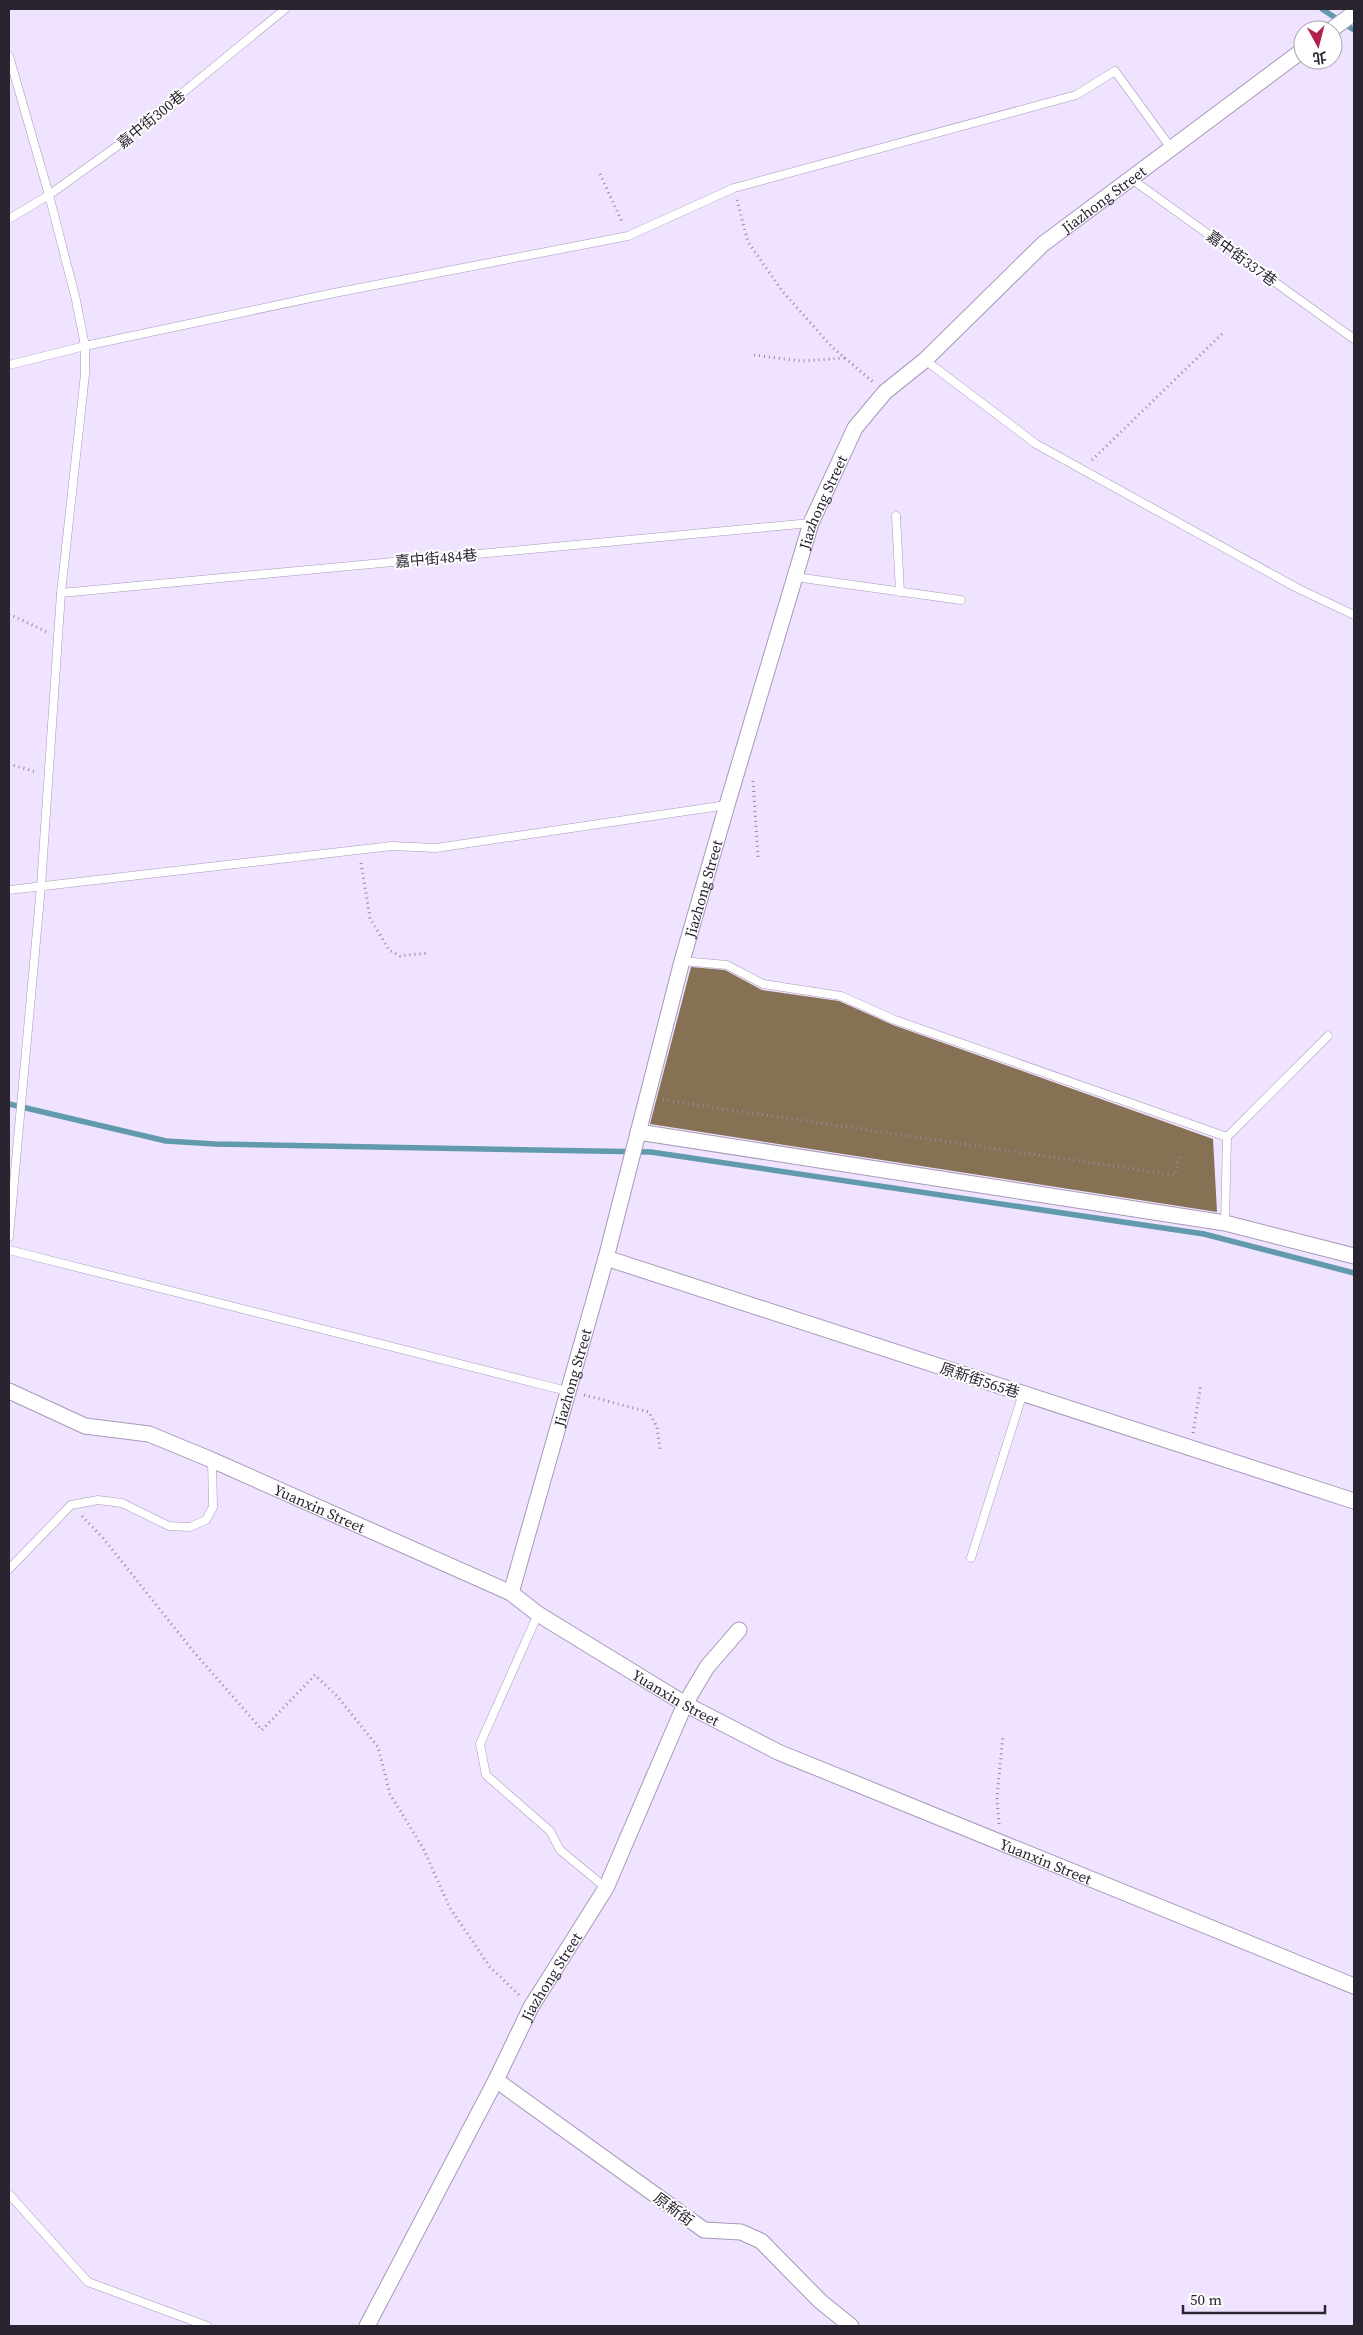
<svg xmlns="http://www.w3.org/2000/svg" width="1363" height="2335" font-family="'Source Serif 4','Noto Sans TC',serif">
	<rect width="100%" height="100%" fill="#efe3ff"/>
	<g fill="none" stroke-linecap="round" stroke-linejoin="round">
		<g stroke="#619aad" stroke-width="5.5">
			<path d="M1322,9L1354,30"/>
			<path d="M9,1104L166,1141L215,1144L651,1152L1204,1234L1354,1273"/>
		</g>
	</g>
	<path fill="#877155" d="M691,967L725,970L762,990L839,1001L893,1025L1213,1139L1217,1212L650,1124Z"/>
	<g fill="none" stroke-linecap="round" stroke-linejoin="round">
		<g stroke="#a799b9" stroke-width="9">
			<g id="lane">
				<path d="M9,56L49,195L76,300L85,346V374L61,593L41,886L9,1237"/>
				<path d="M1130,178L1354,339"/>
				<path d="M9,219L49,195L120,144L285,9"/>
				<path d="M925,360L1036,444L1297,588L1354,615"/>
				<path d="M9,365L85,346L334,293L628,236L734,188L1076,95L1115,71L1171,148"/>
				<path d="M896,516L900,592"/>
				<path d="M795,577L961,600"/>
				<path d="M61,593L811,523"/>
				<path d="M9,890L392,846L436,848L727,805"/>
				<path d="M682,961L727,965L763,984L841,996L895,1020L1227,1137L1225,1223"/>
				<path d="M1227,1137L1328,1036"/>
				<path d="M9,1250L567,1391"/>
				<path d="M971,1558L1023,1393"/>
				<path d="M9,1569L71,1505L98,1500L122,1503L169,1526L190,1527L206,1520L213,1507L212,1460"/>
				<path d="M538,1614L480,1744L486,1775L550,1831L560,1850L606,1888"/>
				<path d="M9,2194L88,2282L207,2326"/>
			</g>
		</g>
		<g stroke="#a799b9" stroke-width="17">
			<g id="street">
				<path d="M1331,30L1354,13"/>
				<path d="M638,1132L1225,1223L1354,1256"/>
				<path d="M606,1258L1354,1501"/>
				<path id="s1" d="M9,1391L85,1426L149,1434L212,1460L511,1593L538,1614L685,1704L778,1752L1354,1986"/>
				<path id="s2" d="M511,1593L606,1258L682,961L727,805L811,523L855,428L885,392L925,360L1043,244L1303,50"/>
				<path d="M496,2080L704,2230L741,2232L761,2241L820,2301L851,2326"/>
				<path id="s3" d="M367,2326L496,2080L531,2007L606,1888L685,1704L707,1667L739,1630"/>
			</g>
		</g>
		<g stroke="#938a9f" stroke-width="3" stroke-dasharray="1 4" stroke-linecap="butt">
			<path d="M600,174L623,224"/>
			<path d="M737,200L748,242L783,292L832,347L873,382"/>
			<path d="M754,355L801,361L845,358"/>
			<path d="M1092,460L1224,332"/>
			<path d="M9,614L47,632"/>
			<path d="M9,764L36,772"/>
			<path d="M753,781L758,857"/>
			<path d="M361,863L370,918L389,950L400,956L428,953"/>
			<path d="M663,1100L1175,1175L1179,1157"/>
			<path d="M584,1395L649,1412L657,1427L660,1449"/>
			<path d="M1193,1433L1201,1384"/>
			<path d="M82,1516L103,1538L193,1651L262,1730L315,1675L337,1696L378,1747L390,1794L423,1848L450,1908L490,1967L519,1995"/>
			<path d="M999,1824L997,1798L1003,1735"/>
		</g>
		<use href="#lane" stroke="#fff" stroke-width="8"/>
		<use href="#street" stroke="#fff" stroke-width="15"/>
	</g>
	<g text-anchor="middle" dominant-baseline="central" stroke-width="4" stroke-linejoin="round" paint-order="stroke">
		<g font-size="15" fill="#2a2431" stroke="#fff">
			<text transform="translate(151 119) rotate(-39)">嘉中街300巷</text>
			<text stroke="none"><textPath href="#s2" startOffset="1555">Jiazhong Street</textPath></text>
			<text transform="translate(1242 258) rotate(36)">嘉中街337巷</text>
			<text stroke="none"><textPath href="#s2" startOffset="1135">Jiazhong Street</textPath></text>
			<text transform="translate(436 558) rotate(-5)">嘉中街484巷</text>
			<text stroke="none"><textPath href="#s2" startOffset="730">Jiazhong Street</textPath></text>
			<text stroke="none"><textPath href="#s2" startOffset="224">Jiazhong Street</textPath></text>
			<text transform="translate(980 1380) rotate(18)">原新街565巷</text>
			<text stroke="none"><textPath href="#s1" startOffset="334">Yuanxin Street</textPath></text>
			<text stroke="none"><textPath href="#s1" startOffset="739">Yuanxin Street</textPath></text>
			<text stroke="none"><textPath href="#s1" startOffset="1144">Yuanxin Street</textPath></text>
			<text stroke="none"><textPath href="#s3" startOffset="395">Jiazhong Street</textPath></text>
			<text transform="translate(674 2209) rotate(36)">原新街</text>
		</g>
	</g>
	<rect width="1363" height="2335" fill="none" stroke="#2a2431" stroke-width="20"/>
	<g transform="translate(1318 45) rotate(173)"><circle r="24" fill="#ffffff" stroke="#aaa7ad"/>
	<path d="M0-4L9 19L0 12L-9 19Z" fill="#b2214e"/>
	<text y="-8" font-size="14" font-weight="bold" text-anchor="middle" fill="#2a2431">北</text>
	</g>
	<path d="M1183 2305v8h142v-8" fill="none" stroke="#2a2431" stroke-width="2.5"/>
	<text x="1190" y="2305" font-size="15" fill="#2a2431" stroke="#ffffff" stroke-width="4" paint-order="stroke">50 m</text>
</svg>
